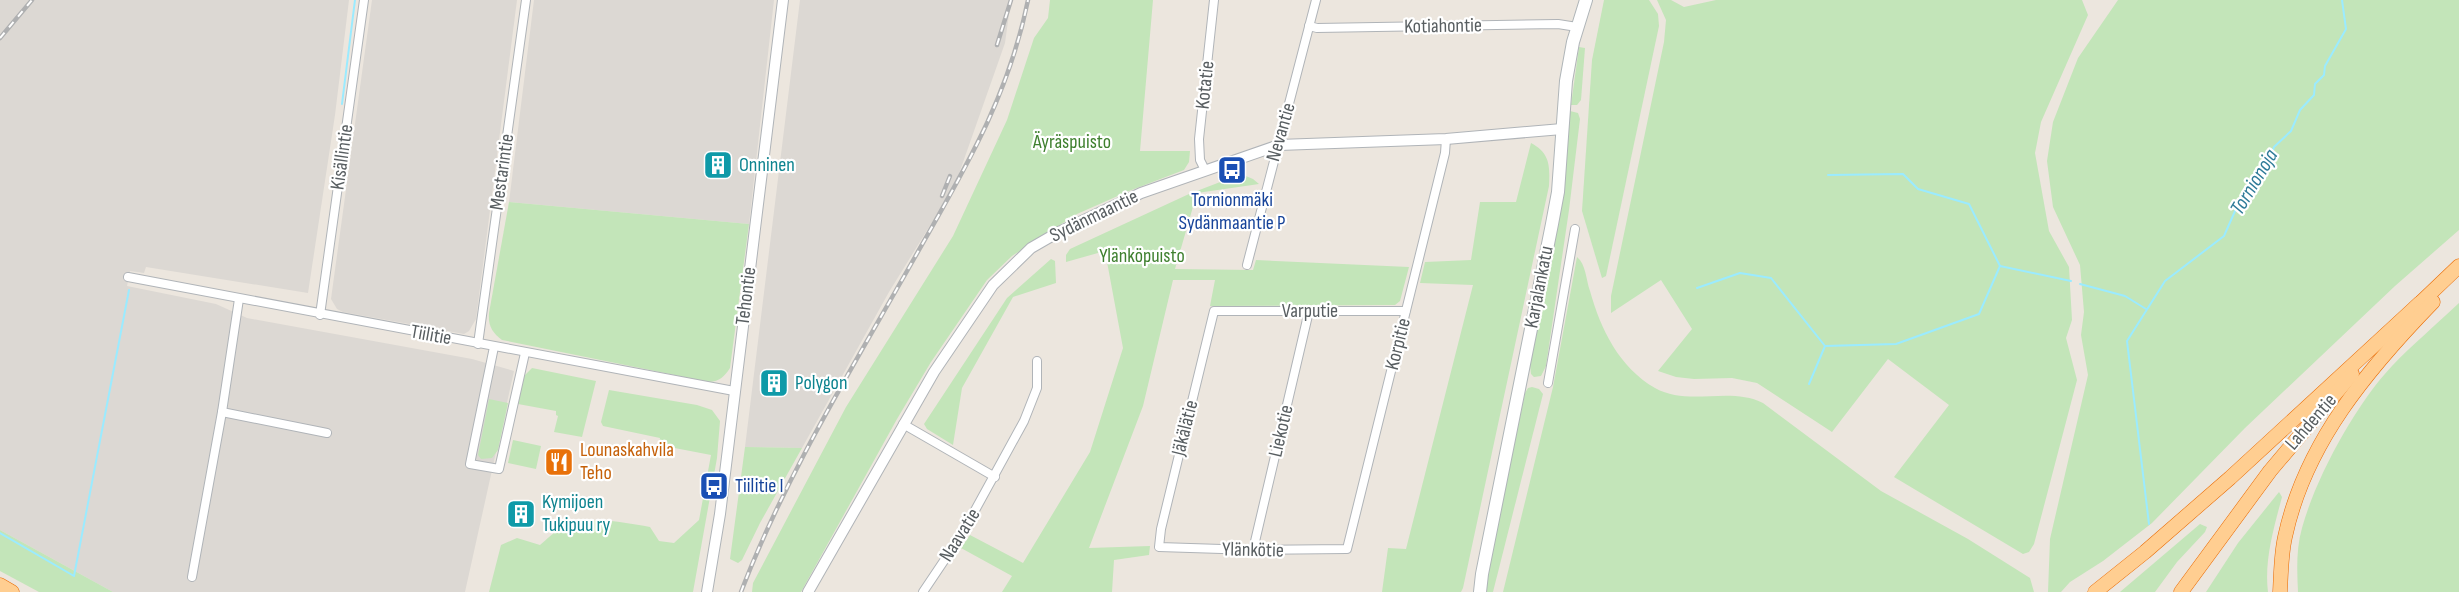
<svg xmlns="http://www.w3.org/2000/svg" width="2459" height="592" font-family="'Sofia Sans Condensed',sans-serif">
	<rect width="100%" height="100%" fill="#ece6de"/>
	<g fill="#dcd8d3">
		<path d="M0,0H349L335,115L308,293L146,267L144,273L130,271L127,286L216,304L247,318L472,359L514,371L465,592H113L0,530Z"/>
		<path d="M372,0H517L476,319L469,331L464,334L343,312L337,309L331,299Z"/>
		<path d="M534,0H774L749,224L509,202Z"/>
		<path d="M800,0H1011L1005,43L955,185L889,292L802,448L745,447Z"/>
	</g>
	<g fill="#c3e5b9">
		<path d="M1050,0H1153L1140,151H1190L1189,162L1184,170L1129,191L1077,214L1012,256L987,280L931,362L897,419L801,592H752L753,583L846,407L953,236L1007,120L1034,38L1048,18Z"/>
		<path d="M1604,0H1649L1658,14L1659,26L1606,276L1602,278L1582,211L1592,60Z"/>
		<path d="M1657,0H1671L1684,7L1716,0H2082L2088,15L2041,122L2035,153L2049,231L2069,267L2072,320L2066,338L2077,380L2034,544L2029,552L2023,554L1894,477L1949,405L1888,359L1832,432L1757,383L1732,378L1694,379L1676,377L1658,371L1692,329L1661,280L1611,313V296L1664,42L1666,20Z"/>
		<path d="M2118,0H2459V230L2395,286L2245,428L2152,523L2103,561L2070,582L2061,592H2048L2050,539L2088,375L2081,335L2084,312L2080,265L2053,207L2047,161L2053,122L2078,58Z"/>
		<path d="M1579,47L1585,48L1581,100L1577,105H1571Z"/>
		<path d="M1570,111L1578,113L1580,119L1569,210L1546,366L1541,376L1534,377L1531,374L1530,365L1564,195Z"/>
		<path d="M1531,143C1550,153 1550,166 1549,186L1463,588L1461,592H1382L1388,548L1406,549L1473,285L1420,283L1425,262L1471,260L1480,202H1516Z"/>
		<path d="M1241,174L1253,179L1259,184L1197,193L1175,269L1253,270L1256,260L1409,267L1400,301L1395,305L1210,306L1215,280H1173L1143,406L1089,548L1150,546L1149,555L1114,560L1112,592H1002L1012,576L961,548L970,535L1023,563L1090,452L1123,348L1105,251L1066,262V255L1070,249L1189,194Z"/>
		<path d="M509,202L749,224L730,368C724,377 720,381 709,382L502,340C492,332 488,326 489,313Z"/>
		<path d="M1577,257C1586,264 1586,280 1590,291C1601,330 1619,367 1655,388C1689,407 1729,386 1763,403L1881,491L1968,539L2030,578L2034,592H1503L1553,387Z"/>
		<path d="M1051,259L1055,261L1056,283L1013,297L962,388L953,445L927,429L924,424L1007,298Z"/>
		<path d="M2459,303V592H2298C2297,571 2296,549 2302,528C2316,477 2356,404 2392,366C2413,344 2437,324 2459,303Z"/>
		<path d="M532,368L596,381L582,437L554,432L558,416L556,415V411L518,404L524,376Z"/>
		<path d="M1532,387L1539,389L1543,394L1493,592H1484L1525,393L1528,388Z"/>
		<path d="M609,390L697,405L712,410L720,421L717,458L693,592H489L501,545L517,538L540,545C547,539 554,532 562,528C589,515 621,522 650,527L659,541L674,543L699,520L711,455L659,445L660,438L603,426L601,422Z"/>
		<path d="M489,399L508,403L498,450L492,458L481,459L478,455Z"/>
		<path d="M513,440L541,446L536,469L508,463Z"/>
		<path d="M745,447L802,448L760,523L742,560L738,563L730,559Z"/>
		<path d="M2279,492L2282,497C2274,527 2264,561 2268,592H2206L2238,543Z"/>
		<path d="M2200,524L2207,527L2205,532L2177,562L2155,592H2120Z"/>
		<path d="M0,530L113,592H39L0,571Z"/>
	</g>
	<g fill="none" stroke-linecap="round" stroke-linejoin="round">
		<g stroke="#9bebff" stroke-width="2">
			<path d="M342,104L355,0"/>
			<path d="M1828,175L1903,174L1918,189L1969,204L2000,266L2071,281"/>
			<path d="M2080,284L2125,296L2146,309"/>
			<path d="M1697,288L1740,273L1771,278L1825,346L1896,344L1979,314L2000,266"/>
			<path d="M1809,384L1825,346"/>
			<path d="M2149,524L2127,341L2165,281L2224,236L2243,193L2266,172L2274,147L2291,131L2300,110L2314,95L2315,84L2324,75L2325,66L2346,29L2342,0"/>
			<path d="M0,533L74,576L129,290"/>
		</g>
		<g stroke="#b0b4b8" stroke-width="10">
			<g id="minor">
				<path d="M1309,26L1317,28L1558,24L1577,27"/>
				<path d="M1205,170L1200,160L1199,139L1214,0"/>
				<path d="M1247,265L1316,0"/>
				<path d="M128,277L734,391"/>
				<path d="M1406,311H1214L1161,529L1159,547L1253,550L1347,549L1445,153L1446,139"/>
				<path d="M320,315L364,0"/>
				<path d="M478,344L526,0"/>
				<path d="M494,347L470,464L499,469L525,353"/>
				<path d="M1548,383L1575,229"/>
				<path d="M222,412L327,433"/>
				<path d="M903,424L995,477"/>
				<path d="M1253,550L1309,311"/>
				<path d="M192,577L222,412L239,299"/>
				<path d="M923,592L962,534L1024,421L1037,388V361"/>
			</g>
		</g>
		<g stroke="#b0b4b8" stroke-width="12">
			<g id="tertiary">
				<path d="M707,592L720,514L783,0"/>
				<path d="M808,592L934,372L993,285L1031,248L1057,233L1141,193L1279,145L1446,139L1562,129"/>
			</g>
		</g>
		<g stroke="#afb5b8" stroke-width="14">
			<path id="secondary" d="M1480,592L1482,574L1552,224L1558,192L1566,81L1573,42L1586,0"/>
		</g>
		<g stroke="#ea6a00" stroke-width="15">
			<g id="trunk">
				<path d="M2415,308L2459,266"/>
				<path d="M0,585L12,592"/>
				<path d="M2095,592L2145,552L2230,478L2420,303"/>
				<path d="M2181,592L2270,471L2352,374"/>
				<path d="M2280,592C2281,574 2281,555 2285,537C2305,443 2368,369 2433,302"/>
			</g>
		</g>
		<use href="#minor" stroke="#fff" stroke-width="8"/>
		<use href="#tertiary" stroke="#fff" stroke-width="10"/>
		<use href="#secondary" stroke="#fff" stroke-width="12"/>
		<use href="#trunk" stroke="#ffce91" stroke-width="14"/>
		<g stroke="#afb0b1" stroke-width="4.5">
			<g id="rail">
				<path d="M0,38L32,0"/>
				<path d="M997,45L1011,0"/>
				<path d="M942,196L950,176"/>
				<path d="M741,592C786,474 853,367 915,257C964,170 1008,99 1028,0"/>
			</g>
		</g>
		<use href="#rail" stroke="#fff" stroke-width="2" stroke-dasharray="7" stroke-linecap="butt"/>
	</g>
	<defs>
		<g id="building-square" transform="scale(1.5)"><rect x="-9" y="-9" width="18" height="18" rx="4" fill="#0f9aa8" stroke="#fff"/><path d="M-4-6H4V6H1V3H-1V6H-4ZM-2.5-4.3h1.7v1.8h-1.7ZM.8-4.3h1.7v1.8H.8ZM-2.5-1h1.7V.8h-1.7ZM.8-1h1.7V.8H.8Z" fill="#fff"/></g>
		<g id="bus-square" transform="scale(1.5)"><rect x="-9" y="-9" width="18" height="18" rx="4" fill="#1a4fb4" stroke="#fff"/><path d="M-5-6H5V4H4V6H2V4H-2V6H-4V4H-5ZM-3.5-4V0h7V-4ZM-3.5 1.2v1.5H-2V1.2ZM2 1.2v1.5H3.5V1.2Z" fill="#fff"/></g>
		<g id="restaurant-square" transform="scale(1.5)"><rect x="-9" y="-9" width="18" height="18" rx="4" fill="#e8710a" stroke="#fff"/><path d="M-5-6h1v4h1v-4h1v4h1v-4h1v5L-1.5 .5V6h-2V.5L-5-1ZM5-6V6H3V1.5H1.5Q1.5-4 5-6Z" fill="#fff"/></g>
	</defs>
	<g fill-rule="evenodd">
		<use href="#building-square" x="718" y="165"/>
		<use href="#bus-square" x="1232" y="170"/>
		<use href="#building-square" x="774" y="383"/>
		<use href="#restaurant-square" x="559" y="462"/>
		<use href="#bus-square" x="714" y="486"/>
		<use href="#building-square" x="521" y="514"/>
	</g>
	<g text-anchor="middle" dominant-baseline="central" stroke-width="4.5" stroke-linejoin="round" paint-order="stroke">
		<g font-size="20" fill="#585e61" stroke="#fff">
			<text transform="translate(1443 26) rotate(-1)">Kotiahontie</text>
			<text transform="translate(1205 85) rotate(-84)">Kotatie</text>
			<text transform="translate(1281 132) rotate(-74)">Nevantie</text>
			<text transform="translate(342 157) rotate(-82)">Kisällintie</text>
			<text transform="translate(502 172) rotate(-82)">Mestarintie</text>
			<text transform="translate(1094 216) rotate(-26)">Sydänmaantie</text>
			<text transform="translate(1539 287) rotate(-79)">Karjalankatu</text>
			<text transform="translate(746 296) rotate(-83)">Tehontie</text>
			<text x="1310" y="311">Varputie</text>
			<text transform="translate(431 335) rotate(10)">Tiilitie</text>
			<text transform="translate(1398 344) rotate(-76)">Korpitie</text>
			<text transform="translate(2311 422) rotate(-49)">Lahdentie</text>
			<text transform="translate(1185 428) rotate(-76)">Jäkälätie</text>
			<text transform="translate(1281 431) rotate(-77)">Liekotie</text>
			<text transform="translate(960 535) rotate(-58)">Naavatie</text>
			<text transform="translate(1253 550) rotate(1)">Ylänkötie</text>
		</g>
		<g font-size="20" fill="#3f802f" stroke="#fff">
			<text x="1072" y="142">Äyräspuisto</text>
			<text x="1142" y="256">Ylänköpuisto</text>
		</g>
		<g font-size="20" fill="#0d838f" stroke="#fff" text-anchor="start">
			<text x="739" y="165">Onninen</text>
			<text x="795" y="383">Polygon</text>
			<text x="542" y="502">Kymijoen<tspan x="542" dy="23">Tukipuu ry</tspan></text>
		</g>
		<g font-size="20" fill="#164399" stroke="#fff">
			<text x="1232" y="200">Tornionmäki<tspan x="1232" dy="23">Sydänmaantie P</tspan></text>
			<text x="735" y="486" text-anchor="start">Tiilitie I</text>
		</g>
		<g font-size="20" fill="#c56008" stroke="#fff" text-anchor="start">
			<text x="580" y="450">Lounaskahvila<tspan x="580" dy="23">Teho</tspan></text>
		</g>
		<g font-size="21" font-style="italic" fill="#307c99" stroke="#fff">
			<text transform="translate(2254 182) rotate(-59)">Tornionoja</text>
		</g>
	</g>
</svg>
